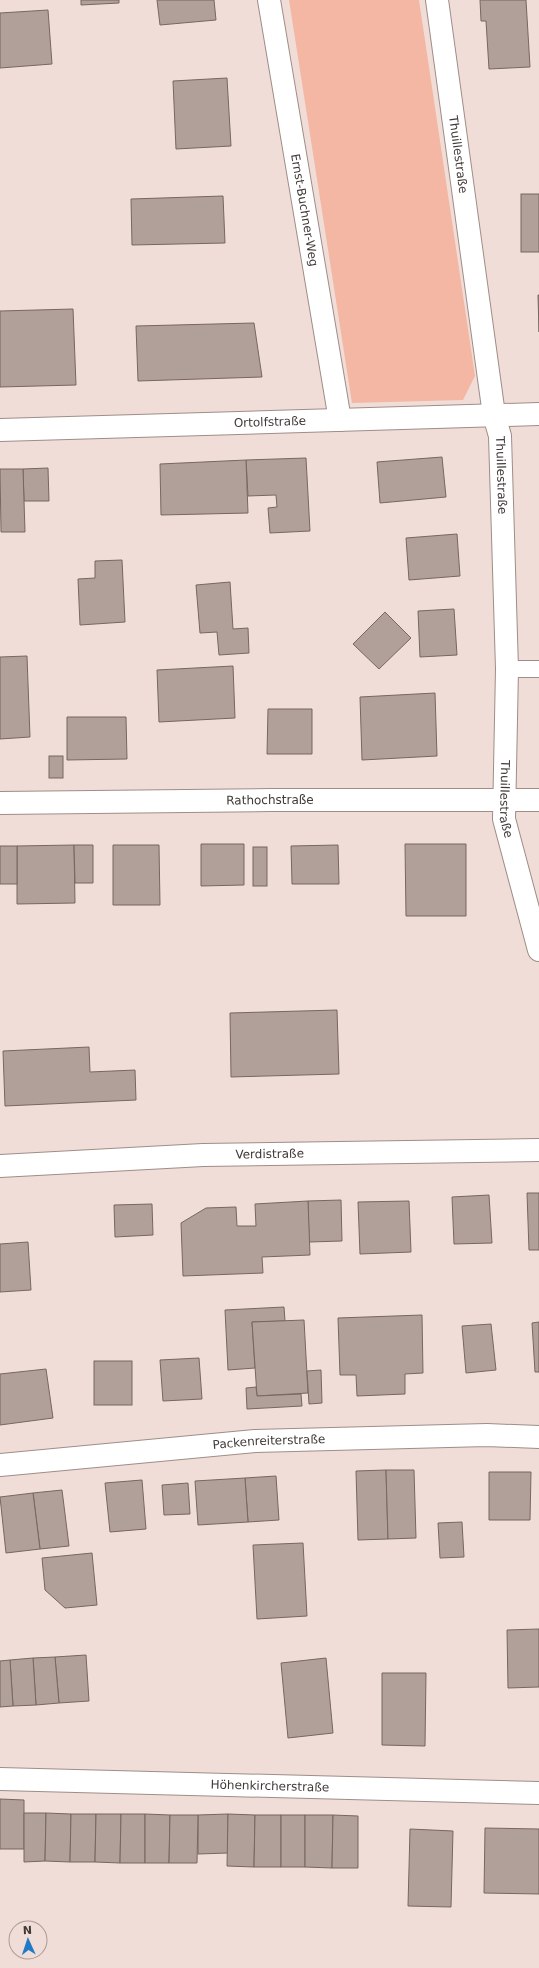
<svg xmlns="http://www.w3.org/2000/svg" width="539" height="1968" font-family="'DejaVu Sans',sans-serif">
	<rect width="100%" height="100%" fill="#f0ddd7"/>
	<path fill="#f3b7a3" d="M289,0H419L475,376L463,400L352,403Z"/>
	<g fill="#b19f99" stroke="#776761">
		<path d="M81,0H119V3L81,5Z"/>
		<path d="M157,0H214L216,20L160,25Z"/>
		<path d="M480,0H526L530,67L489,69L486,21H481Z"/>
		<path d="M48,10L52,64L0,68V13Z"/>
		<path d="M227,78L231,146L176,149L173,81Z"/>
		<rect x="521" y="194" width="18" height="58"/>
		<path d="M223,196L225,243L132,245L131,199Z"/>
		<path d="M538,295H539V332Z"/>
		<path d="M73,309L76,385L0,387V311Z"/>
		<path d="M254,323L262,377L138,381L136,326Z"/>
		<path d="M442,457L446,497L380,503L377,462Z"/>
		<path d="M306,458L310,531L270,533L268,508L277,507L276,495L248,496L246,460Z"/>
		<path d="M246,460L248,513L161,515L160,464Z"/>
		<path d="M48,468L49,501H24L23,469Z"/>
		<path d="M0,469H23L25,532H1Z"/>
		<path d="M457,534L460,576L409,580L406,538Z"/>
		<path d="M122,560L125,622L80,625L78,579L95,578V561Z"/>
		<path d="M230,582L233,629L248,628L249,653L219,655L217,632L200,633L196,585Z"/>
		<path d="M454,609L457,655L420,657L418,611Z"/>
		<path d="M385,612L411,638L379,669L353,644Z"/>
		<path d="M27,656L30,737L0,739V657Z"/>
		<path d="M233,666L235,718L159,722L157,670Z"/>
		<path d="M435,693L437,756L362,760L360,697Z"/>
		<path d="M268,709H312V754H267Z"/>
		<path d="M67,717H126L127,759L67,760Z"/>
		<rect x="49" y="756" width="14" height="22"/>
		<path d="M201,844H244V885L201,886Z"/>
		<path d="M405,844H466V916H406Z"/>
		<path d="M74,845L75,903L17,904V846Z"/>
		<path d="M74,845H93V883H75Z"/>
		<path d="M113,845H159L160,905H113Z"/>
		<path d="M338,845L339,884H292L291,846Z"/>
		<rect x="0" y="846" width="17" height="38"/>
		<rect x="253" y="847" width="14" height="39"/>
		<path d="M337,1010L339,1074L231,1077L230,1013Z"/>
		<path d="M89,1047L90,1072L135,1070L136,1100L5,1106L3,1051Z"/>
		<path d="M527,1193H539V1250H529Z"/>
		<path d="M489,1195L492,1243L454,1244L452,1197Z"/>
		<path d="M341,1200L342,1241L309,1242L308,1201Z"/>
		<path d="M308,1201L310,1255L262,1257L263,1273L183,1276L181,1223L206,1208L236,1207L237,1226H256L255,1204Z"/>
		<path d="M409,1201L411,1252L360,1254L358,1202Z"/>
		<path d="M152,1204L153,1235L115,1237L114,1205Z"/>
		<path d="M28,1242L31,1290L0,1292V1244Z"/>
		<path d="M284,1307L285,1321L252,1322L255,1368L228,1370L225,1310Z"/>
		<path d="M422,1315L423,1373L405,1374V1394L357,1396L356,1375H340L338,1318Z"/>
		<path d="M304,1320L308,1393L257,1396L252,1322Z"/>
		<path d="M539,1322V1372H535L532,1323Z"/>
		<path d="M491,1324L496,1370L466,1373L462,1326Z"/>
		<path d="M199,1358L202,1399L163,1401L160,1360Z"/>
		<rect x="94" y="1361" width="38" height="44"/>
		<path d="M46,1369L53,1418L0,1425V1374Z"/>
		<path d="M321,1370L322,1403L309,1404L307,1371Z"/>
		<path d="M256,1387L257,1396L301,1394L302,1406L247,1409L246,1388Z"/>
		<path d="M386,1470L388,1539L358,1540L356,1471Z"/>
		<path d="M386,1470H414L416,1538L388,1539Z"/>
		<path d="M489,1472H531L530,1520H489Z"/>
		<path d="M276,1476L279,1520L248,1522L245,1478Z"/>
		<path d="M245,1478L248,1522L198,1525L195,1481Z"/>
		<path d="M142,1480L146,1529L110,1532L105,1483Z"/>
		<path d="M188,1483L190,1514L164,1515L162,1485Z"/>
		<path d="M62,1490L69,1546L40,1549L33,1493Z"/>
		<path d="M33,1493L40,1549L6,1553L0,1497Z"/>
		<path d="M462,1522L464,1557L440,1558L438,1523Z"/>
		<path d="M303,1543L307,1616L257,1619L253,1545Z"/>
		<path d="M92,1553L97,1605L65,1608L45,1590L42,1558Z"/>
		<path d="M539,1629V1687L508,1688L507,1630Z"/>
		<path d="M86,1655L89,1701L59,1703L55,1657Z"/>
		<path d="M55,1657L59,1703L36,1705L33,1658Z"/>
		<path d="M33,1658L36,1705L13,1706L10,1660Z"/>
		<path d="M326,1658L333,1733L288,1738L281,1663Z"/>
		<path d="M10,1660L13,1706L0,1707V1661Z"/>
		<path d="M382,1673H426L425,1746L382,1745Z"/>
		<path d="M0,1799L24,1800V1849H0Z"/>
		<path d="M24,1813H46L45,1861L24,1862Z"/>
		<path d="M46,1813L71,1814L70,1862L45,1861Z"/>
		<path d="M71,1814H96L95,1862H70Z"/>
		<path d="M96,1814H121L120,1863L95,1862Z"/>
		<path d="M121,1814H145V1863H120Z"/>
		<path d="M145,1814L170,1815L169,1863H145Z"/>
		<path d="M228,1814V1853L198,1854V1815Z"/>
		<path d="M228,1814L255,1815L254,1867L227,1866Z"/>
		<path d="M170,1815H198L197,1863H169Z"/>
		<path d="M255,1815H281V1867H254Z"/>
		<rect x="281" y="1815" width="24" height="52"/>
		<path d="M305,1815H333L332,1868L305,1867Z"/>
		<path d="M333,1815L358,1816V1868H332Z"/>
		<path d="M485,1828L539,1829V1894L484,1893Z"/>
		<path d="M410,1829L453,1831L451,1907L408,1906Z"/>
	</g>
	<g fill="none" stroke-linecap="round" stroke-linejoin="round">
		<g stroke="#9f8d88" stroke-width="18">
			<path id="lane" d="M507,669H539"/>
		</g>
		<g stroke="#9f8d88" stroke-width="24">
			<g id="street">
				<path id="s1" d="M269,0L340,420"/>
				<path id="s2" d="M437,0L494,415L500,436L507,669L504,819L539,950"/>
				<path id="s3" d="M0,430L539,414"/>
				<path id="s4" d="M0,803L271,800H539"/>
				<path id="s5" d="M0,1465L255,1441L487,1435L539,1437"/>
				<path id="s6" d="M0,1779L539,1793"/>
			</g>
		</g>
		<g stroke="#9f8d88" stroke-width="24">
			<g id="primary">
				<path id="s7" d="M0,1166L203,1155L539,1150"/>
			</g>
		</g>
		<use href="#lane" stroke="#fff" stroke-width="16"/>
		<use href="#street" stroke="#fff" stroke-width="22"/>
		<use href="#primary" stroke="#fff" stroke-width="22"/>
	</g>
	<g text-anchor="middle" dominant-baseline="central" stroke-width="3.5" stroke-linejoin="round" paint-order="stroke">
		<g font-size="12" fill="#403936" stroke="#f0ddd7">
			<text stroke="none"><textPath href="#s2" startOffset="156">Thuillestraße</textPath></text>
			<text stroke="none"><textPath href="#s1" startOffset="213">Ernst-Buchner-Weg</textPath></text>
			<text stroke="none"><textPath href="#s3" startOffset="270">Ortolfstraße</textPath></text>
			<text stroke="none"><textPath href="#s2" startOffset="480">Thuillestraße</textPath></text>
			<text stroke="none"><textPath href="#s2" startOffset="804">Thuillestraße</textPath></text>
			<text stroke="none"><textPath href="#s4" startOffset="270">Rathochstraße</textPath></text>
			<text stroke="none"><textPath href="#s7" startOffset="270">Verdistraße</textPath></text>
			<text stroke="none"><textPath href="#s5" startOffset="270">Packenreiterstraße</textPath></text>
			<text stroke="none"><textPath href="#s6" startOffset="270">Höhenkircherstraße</textPath></text>
		</g>
	</g>
	<g transform="translate(28 1940) rotate(357)"><circle r="19" fill="#f0ddd7" stroke="#aa9b97"/>
	<path d="M0-3L7 15L0 10L-7 15Z" fill="#207ac7"/>
	<text y="-6" font-size="11" font-weight="bold" text-anchor="middle" fill="#403936">N</text>
	</g>
</svg>
